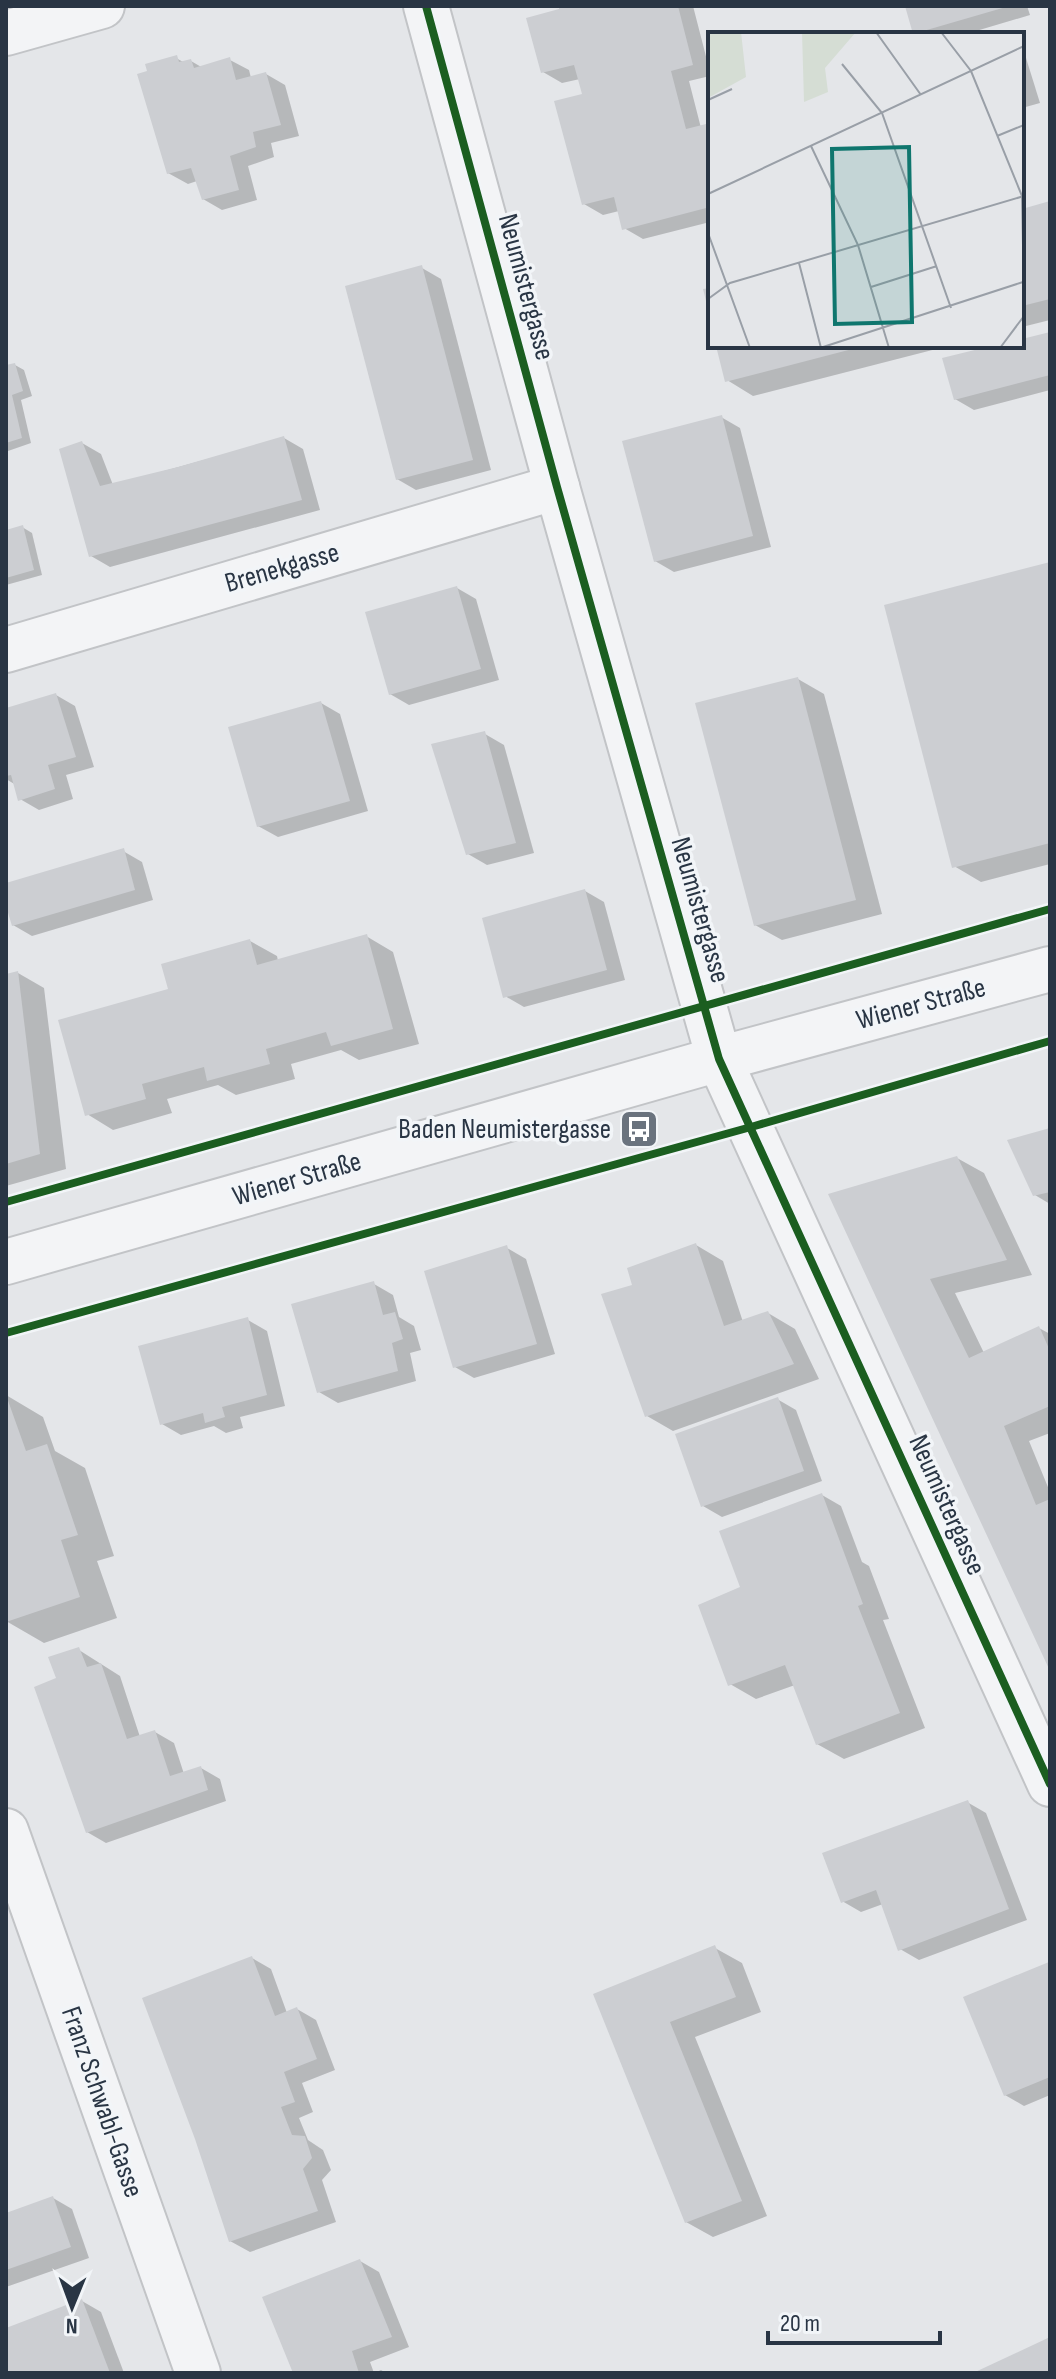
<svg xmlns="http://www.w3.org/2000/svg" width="1056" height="2379" font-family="'Sofia Sans Condensed',sans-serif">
	<rect width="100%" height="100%" fill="#e4e6e9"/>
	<g fill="#0003">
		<path d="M561,6H693L710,72V76L689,81L701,128L710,125V222L643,239L624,228L619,211L603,215L584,204L585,96L580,79L562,83L543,72L562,10Z"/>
		<path d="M907,6H1027L1030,15L966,34H917L915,33Z"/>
		<path d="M1022,45L1040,103L1022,108Z"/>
		<path d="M176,58L185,63L191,61L203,68L230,60L249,70L251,78L266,74L285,85L299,136L271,143L274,157L248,166L257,200L222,210L203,199L197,181L188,184L168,173Z"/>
		<path d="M1050,204V320L1022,327V211Z"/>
		<path d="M422,268L441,279L491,470L416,490L397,479Z"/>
		<path d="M1050,334V390L974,410L955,399L1000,346H1022V341Z"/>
		<path d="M719,346H948L753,396L727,380Z"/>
		<path d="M15,365L24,370L32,396L21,400L31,443L8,451L6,367Z"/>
		<path d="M721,417L740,428L771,547L674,572L655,561Z"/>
		<path d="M284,438L303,449L320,510L110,567L91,556L82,443L101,454L113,485Z"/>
		<path d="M22,527L32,533L42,575L6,585V532Z"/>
		<path d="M1050,564V864L981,882L954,866Z"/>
		<path d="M457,588L476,599L499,680L409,705L390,694Z"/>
		<path d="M798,679L824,694L882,914L782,940L755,925Z"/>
		<path d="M56,695L75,706L94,767L66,775L73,799L39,810L20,799L16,785L6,779V710Z"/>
		<path d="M321,703L340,714L368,811L278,837L258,826Z"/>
		<path d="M485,734L504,745L534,853L487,865L468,854Z"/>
		<path d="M123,851L142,862L153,900L32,936L13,925L6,899V885Z"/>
		<path d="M585,891L604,902L625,980L524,1007L505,996Z"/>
		<path d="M366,936L393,952L419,1044L359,1060L341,1050L291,1064L295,1079L236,1095L218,1085L167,1099L172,1113L113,1130L87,1114L170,990L250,941L277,956L278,961Z"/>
		<path d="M18,973L44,988L66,1169L6,1186V976Z"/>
		<path d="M1050,1130V1204L1035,1195Z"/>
		<path d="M957,1158L984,1173L1032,1275L955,1293L984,1353L1039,1328L1050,1334V1433L1029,1441L1050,1492V1667L831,1195Z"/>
		<path d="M696,1245L723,1261L743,1322L768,1313L795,1329L819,1379L673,1431L647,1416L634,1286Z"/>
		<path d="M507,1248L526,1259L555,1354L474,1378L455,1367Z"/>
		<path d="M374,1284L393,1295L399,1317L414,1326L421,1350L410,1353L416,1381L338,1403L319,1392Z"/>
		<path d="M248,1320L267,1331L285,1406L240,1417L243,1428L226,1433L214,1426L181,1435L162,1424Z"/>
		<path d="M6,1395L43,1417L55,1451L85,1468L114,1556L97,1561L117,1618L44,1643L6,1621Z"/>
		<path d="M777,1399L796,1410L822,1481L722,1517L703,1506Z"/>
		<path d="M822,1495L841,1506L862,1562L869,1566L889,1619L883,1620L925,1728L844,1759L817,1744L795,1685L756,1699L730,1684Z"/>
		<path d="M79,1650L120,1676L140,1737L155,1732L174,1743L184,1774L201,1768L220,1779L226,1801L106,1843L87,1832Z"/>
		<path d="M967,1802L986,1813L1027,1920L919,1960L900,1949L883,1904L861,1912L842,1901Z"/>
		<path d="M715,1948L742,1963L761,2012L695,2037L767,2216L713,2237L686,2222L596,1995Z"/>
		<path d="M252,1958L271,1969L287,2013L297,2009L316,2020L335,2070L302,2083L313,2112L299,2118L308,2140L323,2150L331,2170L322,2180L336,2222L250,2252L230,2241Z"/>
		<path d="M1049,1964L1050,2095L1024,2106L1005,2095Z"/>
		<path d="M53,2198L72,2209L89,2258L6,2287V2215Z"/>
		<path d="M360,2261L379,2272L409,2347L370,2362L374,2373L381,2370L386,2373H295Z"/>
		<path d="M82,2301L101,2312L124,2373H6V2330Z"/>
	</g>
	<g fill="#ccced2">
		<path d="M559,6H678L693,65L671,71L686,129L710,123V207L622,230L614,197L582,205L554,101L582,94L574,65L541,73L526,18L559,9Z"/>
		<path d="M905,6H1005L1006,7L913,34Z"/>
		<path d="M177,55L179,62L191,59L194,68L230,57L236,80L266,72L281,125L253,132L256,147L230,156L239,190L202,200L191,168L167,174L137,74L147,71L145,64Z"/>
		<path d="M1050,201V299L1022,306V209Z"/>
		<path d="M422,265L473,460L396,480L345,286Z"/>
		<path d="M710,288V313H709L703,289Z"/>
		<path d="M1050,332V375L954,400L942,358L991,346H1022V339Z"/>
		<path d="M716,346H860V347L725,382Z"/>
		<path d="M15,363L23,391L12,395L22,438L6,443V365Z"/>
		<path d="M722,415L753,536L654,562L622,441Z"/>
		<path d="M284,436L302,500L89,557L59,449L82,441L100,486L178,467Z"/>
		<path d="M23,525L34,570L6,578V530Z"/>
		<path d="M1050,562V843L952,868L884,605Z"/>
		<path d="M457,586L481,669L389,695L365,612Z"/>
		<path d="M798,677L856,900L754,926L695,703Z"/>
		<path d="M56,693L76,757L48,765L55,789L18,801L11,775L6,776V708Z"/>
		<path d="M321,701L350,801L257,827L228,727Z"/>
		<path d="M485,731L516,843L466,855L431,744Z"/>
		<path d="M124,848L135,890L12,926L6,906V883Z"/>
		<path d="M585,889L607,970L503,998L482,918Z"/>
		<path d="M367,934L393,1029L331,1046L326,1032L266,1049L270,1064L207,1081L204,1067L142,1084L146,1099L85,1116L58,1020L168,989L161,964L250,939L257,965Z"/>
		<path d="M18,971L40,1154L6,1164V974Z"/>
		<path d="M1050,1128V1192L1033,1196L1007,1140Z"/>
		<path d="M957,1156L1007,1260L930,1279L969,1358L1039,1326L1050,1351V1406L1004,1426L1036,1505L1050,1499V1671L828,1194Z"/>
		<path d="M696,1243L724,1326L768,1311L794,1364L645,1417L601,1294L632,1285L627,1268Z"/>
		<path d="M507,1245L537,1344L453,1368L424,1271Z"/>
		<path d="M374,1281L383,1315L395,1312L403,1339L392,1343L398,1371L317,1393L291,1304Z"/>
		<path d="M248,1317L267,1395L222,1407L225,1417L205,1423L203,1413L160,1425L138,1346Z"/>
		<path d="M6,1395L26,1451L47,1444L78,1535L61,1540L80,1597L6,1622Z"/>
		<path d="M778,1397L804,1471L701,1507L675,1434Z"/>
		<path d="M822,1493L863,1604L858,1606L900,1713L816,1745L785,1665L728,1686L698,1605L740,1587L719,1531Z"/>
		<path d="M79,1647L87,1667L101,1663L127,1739L155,1730L170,1776L201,1766L208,1790L86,1833L34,1687L56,1678L48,1657Z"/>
		<path d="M968,1800L1009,1909L898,1951L876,1890L841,1903L822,1853Z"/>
		<path d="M715,1945L736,1997L670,2022L742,2201L685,2223L593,1994Z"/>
		<path d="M252,1956L275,2016L297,2007L317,2059L284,2072L295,2102L281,2107L292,2135L305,2136L312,2158L303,2169L318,2211L229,2242L195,2139L142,1998Z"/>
		<path d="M1049,1962L1050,2077L1004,2096L963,1997Z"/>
		<path d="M53,2196L71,2247L6,2270V2213Z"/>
		<path d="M360,2259L392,2337L352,2351L359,2373H293L262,2297Z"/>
		<path d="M82,2299L110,2373H6V2328Z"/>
		<path d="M1050,2337V2373H973Z"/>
	</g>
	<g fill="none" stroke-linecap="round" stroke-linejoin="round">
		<g stroke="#c2c4c7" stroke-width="48">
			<g id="street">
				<path d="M426,6L557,487L719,1059L1050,1784"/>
				<path d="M6,33L102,6"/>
				<path d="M6,650L557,487"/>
				<path d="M6,1262L719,1059L1050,969"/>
				<path d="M6,1831L198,2373"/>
			</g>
		</g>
		<use href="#street" stroke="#f3f4f6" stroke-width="44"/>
		<g stroke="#f2f5f8" stroke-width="13">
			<g id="cycleway">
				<path d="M426,6L557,487L719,1059L1050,1784"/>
				<path d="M6,1202L1050,909"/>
				<path d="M6,1333L751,1127L1050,1041"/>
			</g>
		</g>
		<use href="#cycleway" stroke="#1b5e20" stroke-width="8"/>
	</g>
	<defs>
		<g id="bus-square" transform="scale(2)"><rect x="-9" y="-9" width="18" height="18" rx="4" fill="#6a737e" stroke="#f2f5f8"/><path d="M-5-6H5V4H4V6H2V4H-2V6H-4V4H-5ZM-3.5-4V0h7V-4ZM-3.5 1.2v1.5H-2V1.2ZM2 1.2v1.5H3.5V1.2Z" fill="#fff"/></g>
	</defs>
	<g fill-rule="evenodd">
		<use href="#bus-square" x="639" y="1129"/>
	</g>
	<g text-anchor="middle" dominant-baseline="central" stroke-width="7" stroke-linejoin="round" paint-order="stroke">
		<g font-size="28" fill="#293544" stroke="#f2f5f8">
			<text transform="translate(526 287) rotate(75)">Neumistergasse</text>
			<text transform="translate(282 568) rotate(-16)">Brenekgasse</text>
			<text transform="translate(700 910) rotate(74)">Neumistergasse</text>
			<text transform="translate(921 1004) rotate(-15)">Wiener Straße</text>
			<text transform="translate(297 1179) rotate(-16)">Wiener Straße</text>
			<text transform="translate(947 1505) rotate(66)">Neumistergasse</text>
			<text transform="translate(102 2102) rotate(71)">Franz Schwabl-Gasse</text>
		</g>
		<g font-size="28" fill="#293544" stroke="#f2f5f8" text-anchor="end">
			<text x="611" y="1129">Baden Neumistergasse</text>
		</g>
	</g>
	<g transform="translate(708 32)">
		<rect width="316" height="316" fill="#e4e6e9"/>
		<path d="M0,0H33L38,45L0,66ZM94,0H148L117,36L120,60L96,70Z" fill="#d5ddd4"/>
		<path fill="none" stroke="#999fa7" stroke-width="2" d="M168,0L213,63M233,0L263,39L314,164L316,262M134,32L174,81L243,276M0,68L24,57M289,104L316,93M103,114L150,213L181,316M0,162L316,14M0,201L42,316M91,231L113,316M163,255L229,234M0,267L22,251L316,164M112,316L315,250M292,316L316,284"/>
		<path fill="#0f766e" fill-opacity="0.15" stroke="#0f766e" stroke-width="4" d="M201,115L204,290L127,292L124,117Z"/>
		<rect width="316" height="316" fill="none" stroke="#293544" stroke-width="4"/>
	</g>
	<rect width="1056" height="2379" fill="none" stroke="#293544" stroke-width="16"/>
	<g transform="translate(72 2307) rotate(181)" stroke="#f2f5f8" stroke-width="6" paint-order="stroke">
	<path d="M0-6L14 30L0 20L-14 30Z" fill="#293544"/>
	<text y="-12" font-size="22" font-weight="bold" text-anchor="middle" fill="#293544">N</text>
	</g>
	<path d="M768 2331v12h172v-12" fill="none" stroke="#293544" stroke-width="4"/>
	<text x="780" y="2331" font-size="24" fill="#293544" stroke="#f2f5f8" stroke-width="6" paint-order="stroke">20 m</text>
</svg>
